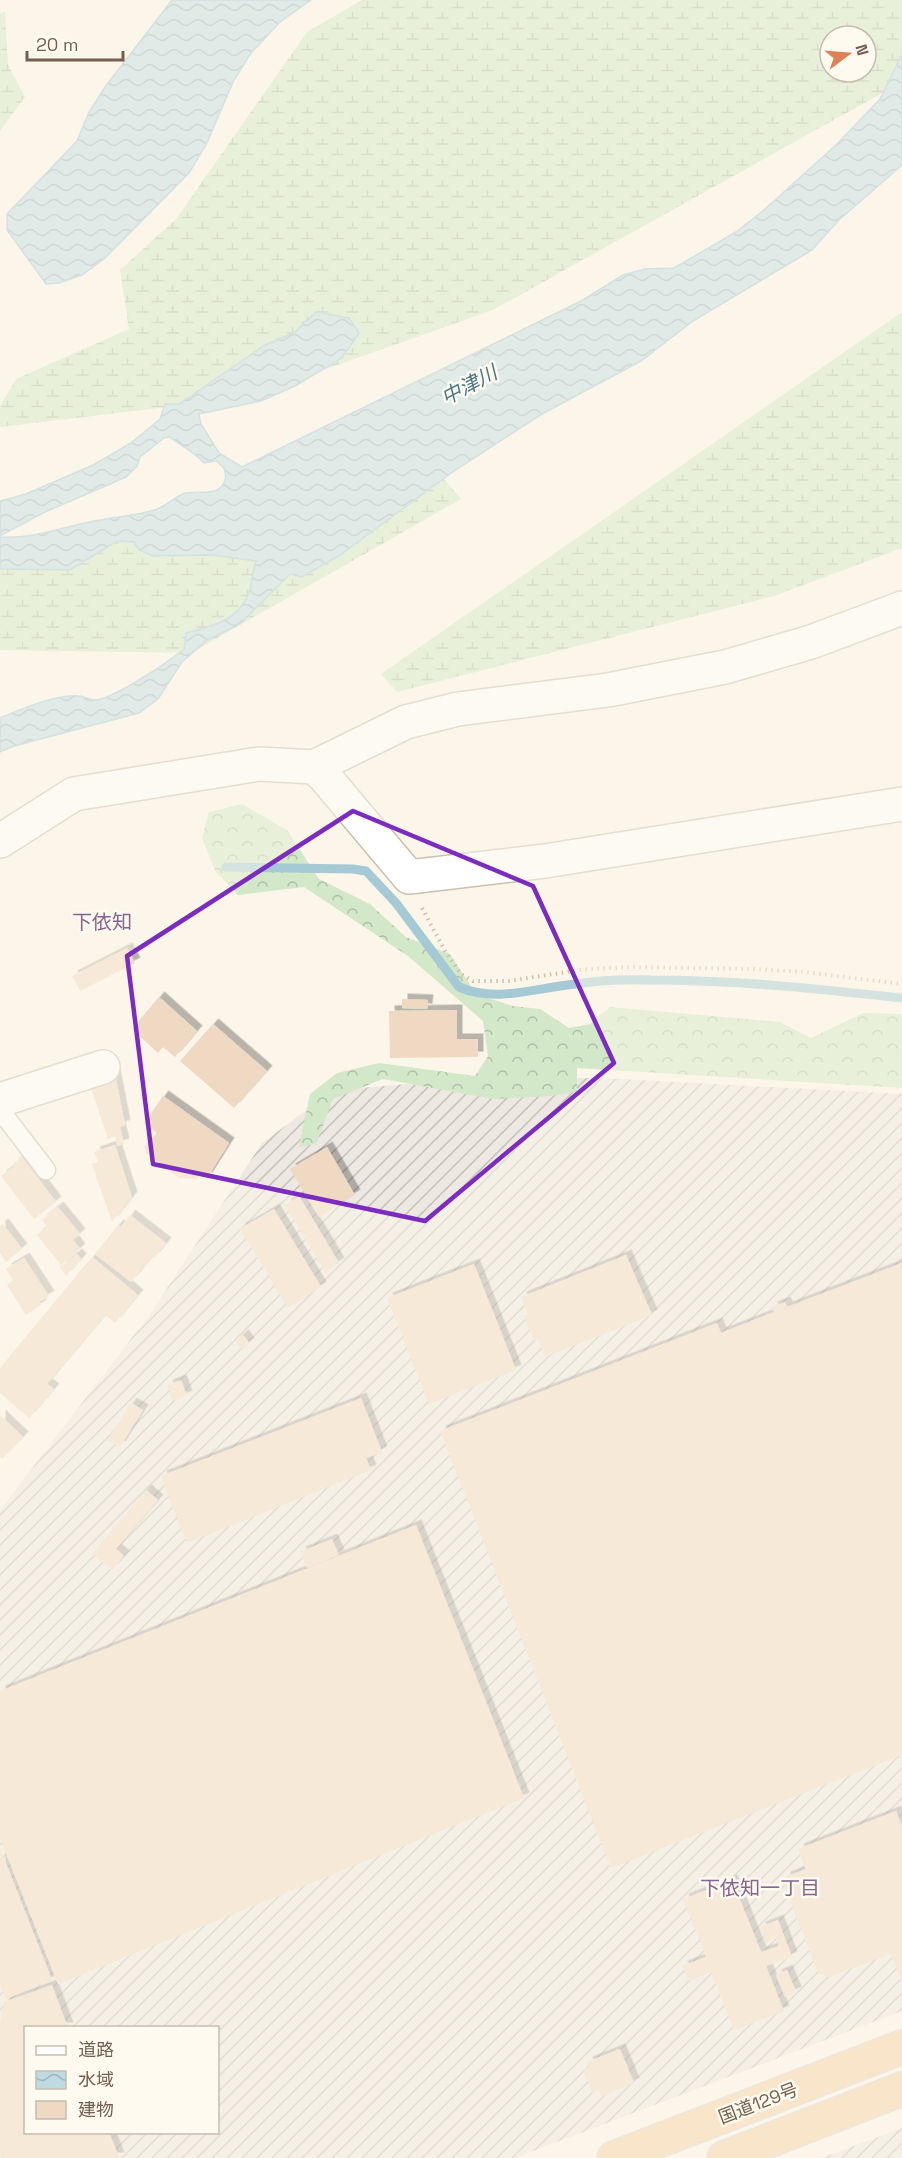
<svg xmlns="http://www.w3.org/2000/svg" width="902" height="2158" font-family="'Space Grotesk','Noto Sans JP',sans-serif">
	<defs>
		<pattern id="industrial-furrows" width="10" height="10" patternUnits="userSpaceOnUse" patternTransform="scale(1.5)"><rect width="10" height="10" fill="#ede8e2"/><path d="M-1 1l2-2M0 10L10 0M9 11l2-2" fill="none" stroke="#c5bfb9"/></pattern>
		<pattern id="forest-crowns" width="20" height="18" patternUnits="userSpaceOnUse" patternTransform="scale(1.5)"><rect width="20" height="18" fill="#d2e8c8"/><path d="M2 6a3 3 0 1 1 6 0M12 15a3 3 0 1 1 6 0" fill="none" stroke="#afbfa5"/></pattern>
		<pattern id="wetland-marsh" width="20" height="14" patternUnits="userSpaceOnUse" patternTransform="scale(1.5)"><rect width="20" height="14" fill="#d2e8c8"/><path d="M1 5h8M5 5V1M11 12h8M15 12V8" fill="none" stroke="#afbfa5"/></pattern>
		<pattern id="water-waves" width="16" height="10" patternUnits="userSpaceOnUse" patternTransform="scale(1.5)"><rect width="16" height="10" fill="#bedbe4"/><path d="M0 5q4-4 8 0t8 0" fill="none" stroke="#9fb5bb"/></pattern>
		<filter id="shadow"><feDropShadow dx="5.5" dy="-5.5" stdDeviation="0" flood-color="#0004"/></filter>
	</defs>
	<rect width="100%" height="100%" fill="#fbf6e9"/>
	<g fill="url(#industrial-furrows)" fill-rule="evenodd">
		<path d="M509,1076L620,1079L902,1094V2011L515,2158H0V1510L150,1314L262,1143L334,1090ZM26,2028H218V2132H26Z"/>
		<path d="M902,2128V2158H821Z"/>
	</g>
	<path fill="url(#forest-crowns)" d="M242,804L287,830L319,879L370,904L406,937L450,954L476,994L513,1006L540,1009L569,1028L590,1024L610,1007L780,1022L811,1038L863,1013L902,1014V1088L577,1068V1092L551,1096L493,1099L383,1079L333,1099L316,1144L299,1147L310,1094L337,1073L379,1063L475,1076L488,1056L483,1021L408,956L304,887L238,895L215,871L202,838L209,812Z"/>
	<g fill="url(#wetland-marsh)" fill-rule="evenodd">
		<path d="M362,0H902V82L493,310L244,398L0,427V406L16,379L129,329L120,270L176,219L307,32ZM830,36H866V72H830Z"/>
		<path d="M5,11L8,65L25,97L0,131V14Z"/>
		<path d="M902,312V548L774,596L397,692L381,674Z"/>
		<path d="M431,464L461,499L191,653L0,650V552Z"/>
	</g>
	<g fill="url(#water-waves)" stroke="#a5c9d5" stroke-width="1.5">
		<path d="M172,0H311L280,22L251,53L234,80L206,145L189,173L105,258L82,275L59,283L46,284L7,230V214L77,141L89,112L105,87Z"/>
		<path d="M902,54V165L839,220L812,250L693,321L641,361L542,414L454,471L340,555L302,577L290,574L240,624L206,641L182,662L158,699L139,713L14,746L0,752V718C21,709 56,694 79,696C85,696 90,701 97,700C119,695 167,663 184,649L186,633C213,626 241,620 250,589C252,580 253,570 256,561L212,555L153,556L139,550L134,542L117,541L70,570L0,569V537C37,539 64,526 100,520C118,516 137,516 154,510C165,507 173,498 183,494C195,489 212,497 222,486C227,480 226,475 224,468L216,461L204,463C195,452 180,446 170,437L164,438L140,457L137,466L126,477L43,513L0,536V501L26,494L93,465L131,443L160,419L165,404H179L265,345L295,332L316,312L349,318L359,333L342,358L295,386L261,401L199,414L201,424L219,453L242,467L581,301L623,275L645,269L674,268L736,232L764,210L837,144L880,99Z"/>
	</g>
	<g fill="none" stroke-linecap="round" stroke-linejoin="round">
		<path stroke="#a5c9d5" stroke-width="9" d="M226,867L353,869L366,871L396,903L459,987C496,1003 536,988 575,984C601,980 626,979 652,980C736,980 819,989 902,998"/>
	</g>
	<g fill="#efd9c2" filter="url(#shadow)">
		<path d="M127,948L135,963L80,991L72,976Z"/>
		<path d="M159,997L197,1031L175,1057L163,1047L158,1053L132,1029Z"/>
		<path d="M402,999L428,1000L427,1009L402,1008Z"/>
		<path d="M457,1010V1039H478V1057L390,1058L389,1011Z"/>
		<path d="M213,1024L267,1071L234,1108L180,1061Z"/>
		<path d="M115,1074L125,1125L120,1127L124,1144L117,1146L115,1136L108,1139L89,1082Z"/>
		<path d="M163,1096L229,1143L207,1178L201,1175L197,1179L179,1178L146,1153L144,1147L157,1133L144,1123Z"/>
		<path d="M115,1145L132,1197L112,1222L92,1164L98,1162L94,1152Z"/>
		<path d="M327,1147L355,1195L319,1217L290,1169Z"/>
		<path d="M22,1157L56,1202L34,1219L1,1176L15,1166L13,1164Z"/>
		<path d="M299,1196L339,1263L325,1272L285,1205Z"/>
		<path d="M58,1207L80,1234L73,1240L80,1249L61,1265L37,1235L47,1227L42,1220Z"/>
		<path d="M274,1209L321,1287L288,1308L240,1229Z"/>
		<path d="M130,1215L166,1243L154,1258L152,1256L131,1282L95,1254L118,1225L121,1227Z"/>
		<path d="M3,1224L22,1249L6,1262L0,1253V1226Z"/>
		<path d="M77,1254L81,1259L66,1276L60,1267Z"/>
		<path d="M626,1255L652,1315L545,1357L538,1339L534,1341L524,1316L528,1314L521,1297Z"/>
		<path d="M92,1257L138,1295L115,1323L105,1315L47,1384L54,1389L29,1418L0,1393V1368Z"/>
		<path d="M24,1258L49,1296L39,1302L41,1305L26,1315L7,1285L13,1280L6,1269Z"/>
		<path d="M902,1263V1755L611,1868L440,1431L717,1323L721,1333L774,1312L772,1307L785,1302L787,1307Z"/>
		<path d="M474,1264L516,1370L429,1404L387,1298Z"/>
		<path d="M243,1335L249,1343L241,1349L235,1342Z"/>
		<path d="M181,1380L187,1396L172,1401L167,1385Z"/>
		<path d="M361,1398L382,1452L366,1458L371,1470L187,1543L161,1476Z"/>
		<path d="M131,1403L143,1410L120,1447L108,1440Z"/>
		<path d="M0,1415L23,1437L2,1459L0,1457Z"/>
		<path d="M146,1490L158,1500L116,1549L124,1556L112,1570L92,1554Z"/>
		<path d="M416,1525L524,1798L58,1984L0,1838V1691Z"/>
		<path d="M332,1539L339,1555L307,1568L300,1552Z"/>
		<path d="M896,1811L902,1826V1983L891,1954L829,1977L818,1973L784,1885L785,1877L806,1869L798,1849Z"/>
		<path d="M0,1848L52,1980L6,1999L0,1984Z"/>
		<path d="M732,1880L761,1952L779,1946L775,1938L766,1943L760,1927L778,1920L792,1957L766,1966L784,2011L734,2030L711,1972L688,1981L682,1966L706,1957L683,1899Z"/>
		<path d="M787,1970L796,1992L785,1997L776,1975Z"/>
		<path d="M52,1985L68,2028H26V2132H109L119,2158H2L0,2153V2024L4,2002Z"/>
		<path d="M620,2049L634,2083L601,2097L599,2090L592,2093L583,2070L589,2067L587,2062Z"/>
	</g>
	<g fill="none" stroke-linecap="round" stroke-linejoin="round">
		<g stroke="#cdbfb0" stroke-width="21">
			<path id="service" d="M0,1110L46,1170"/>
		</g>
		<g stroke="#cdbfb0" stroke-width="36">
			<g id="minor">
				<path d="M314,767L324,776L409,877L545,861L902,804"/>
				<path d="M0,841L74,794L259,764L314,767L406,722L458,709L608,690L725,667L811,642L902,608"/>
				<path d="M0,1100L103,1067"/>
			</g>
		</g>
		<g stroke="#dbd5d1" stroke-width="36">
			<g id="trunk">
				<path d="M614,2158L902,2047"/>
				<path d="M724,2158L902,2089"/>
			</g>
		</g>
		<path stroke="#d4bca5" stroke-width="4" stroke-dasharray="1.5 4.5" stroke-linecap="butt" d="M422,908L445,951L461,974L473,981H509L579,970L627,967L754,969L805,972L902,984"/>
		<use href="#service" stroke="#fff" stroke-width="18"/>
		<use href="#minor" stroke="#fff" stroke-width="33"/>
		<use href="#trunk" stroke="#f3d0a5" stroke-width="33"/>
	</g>
	<path d="M0 0H902V2158H0ZM353,811L533,886L614,1063L425,1221L153,1164L127,956Z" fill="#fbf6e9" fill-opacity=".55" fill-rule="evenodd"/>
	<path fill="none" stroke="#7b2cbf" stroke-width="4.5" stroke-linejoin="round" d="M353,811L533,886L614,1063L425,1221L153,1164L127,956Z"/>
	<g text-anchor="middle" dominant-baseline="central" stroke-width="5" stroke-linejoin="round" paint-order="stroke">
		<g font-size="18" fill="#745f4e" stroke="#fefaf0">
			<text transform="translate(758 2103) rotate(-21)">国道129号</text>
		</g>
		<g font-size="20" font-style="italic" fill="#497686" stroke="#fefaf0">
			<text transform="translate(469 385) rotate(-28)">中津川</text>
		</g>
		<g font-size="20" fill="#866690" stroke="#fefaf0">
			<text x="102" y="922">下依知</text>
			<text x="760" y="1888">下依知一丁目</text>
		</g>
	</g>
	<rect x="24" y="2026" width="195" height="108" fill="#fefaf0" stroke="#c7bcaf" stroke-width="1.5"/>
	<rect x="36" y="2046" width="30" height="9" fill="#ffffff" stroke="#c7bcaf" stroke-width="1.5"/>
	<text x="78" y="2056" font-size="18" fill="#745f4e">道路</text>
	<rect x="36" y="2071" width="30" height="18" fill="url(#water-waves)" stroke="#c7bcaf" stroke-width="1.5"/>
	<text x="78" y="2086" font-size="18" fill="#745f4e">水域</text>
	<rect x="36" y="2101" width="30" height="18" fill="#efd9c2" stroke="#c7bcaf" stroke-width="1.5"/>
	<text x="78" y="2116" font-size="18" fill="#745f4e">建物</text>
	<g transform="translate(848 54) rotate(74)"><circle r="28" fill="#fefaf0" stroke="#c7bcaf" stroke-width="1.5"/>
	<path d="M0-4.5L10 22L0 15L-10 22Z" fill="#dd8257"/>
	<text y="-9" font-size="16" font-weight="bold" text-anchor="middle" fill="#745f4e">N</text>
	</g>
	<path d="M27 51v9h96v-9" fill="none" stroke="#745f4e" stroke-width="3"/>
	<text x="36" y="51" font-size="18" fill="#745f4e" stroke="#fefaf0" stroke-width="4.5" paint-order="stroke">20 m</text>
</svg>
